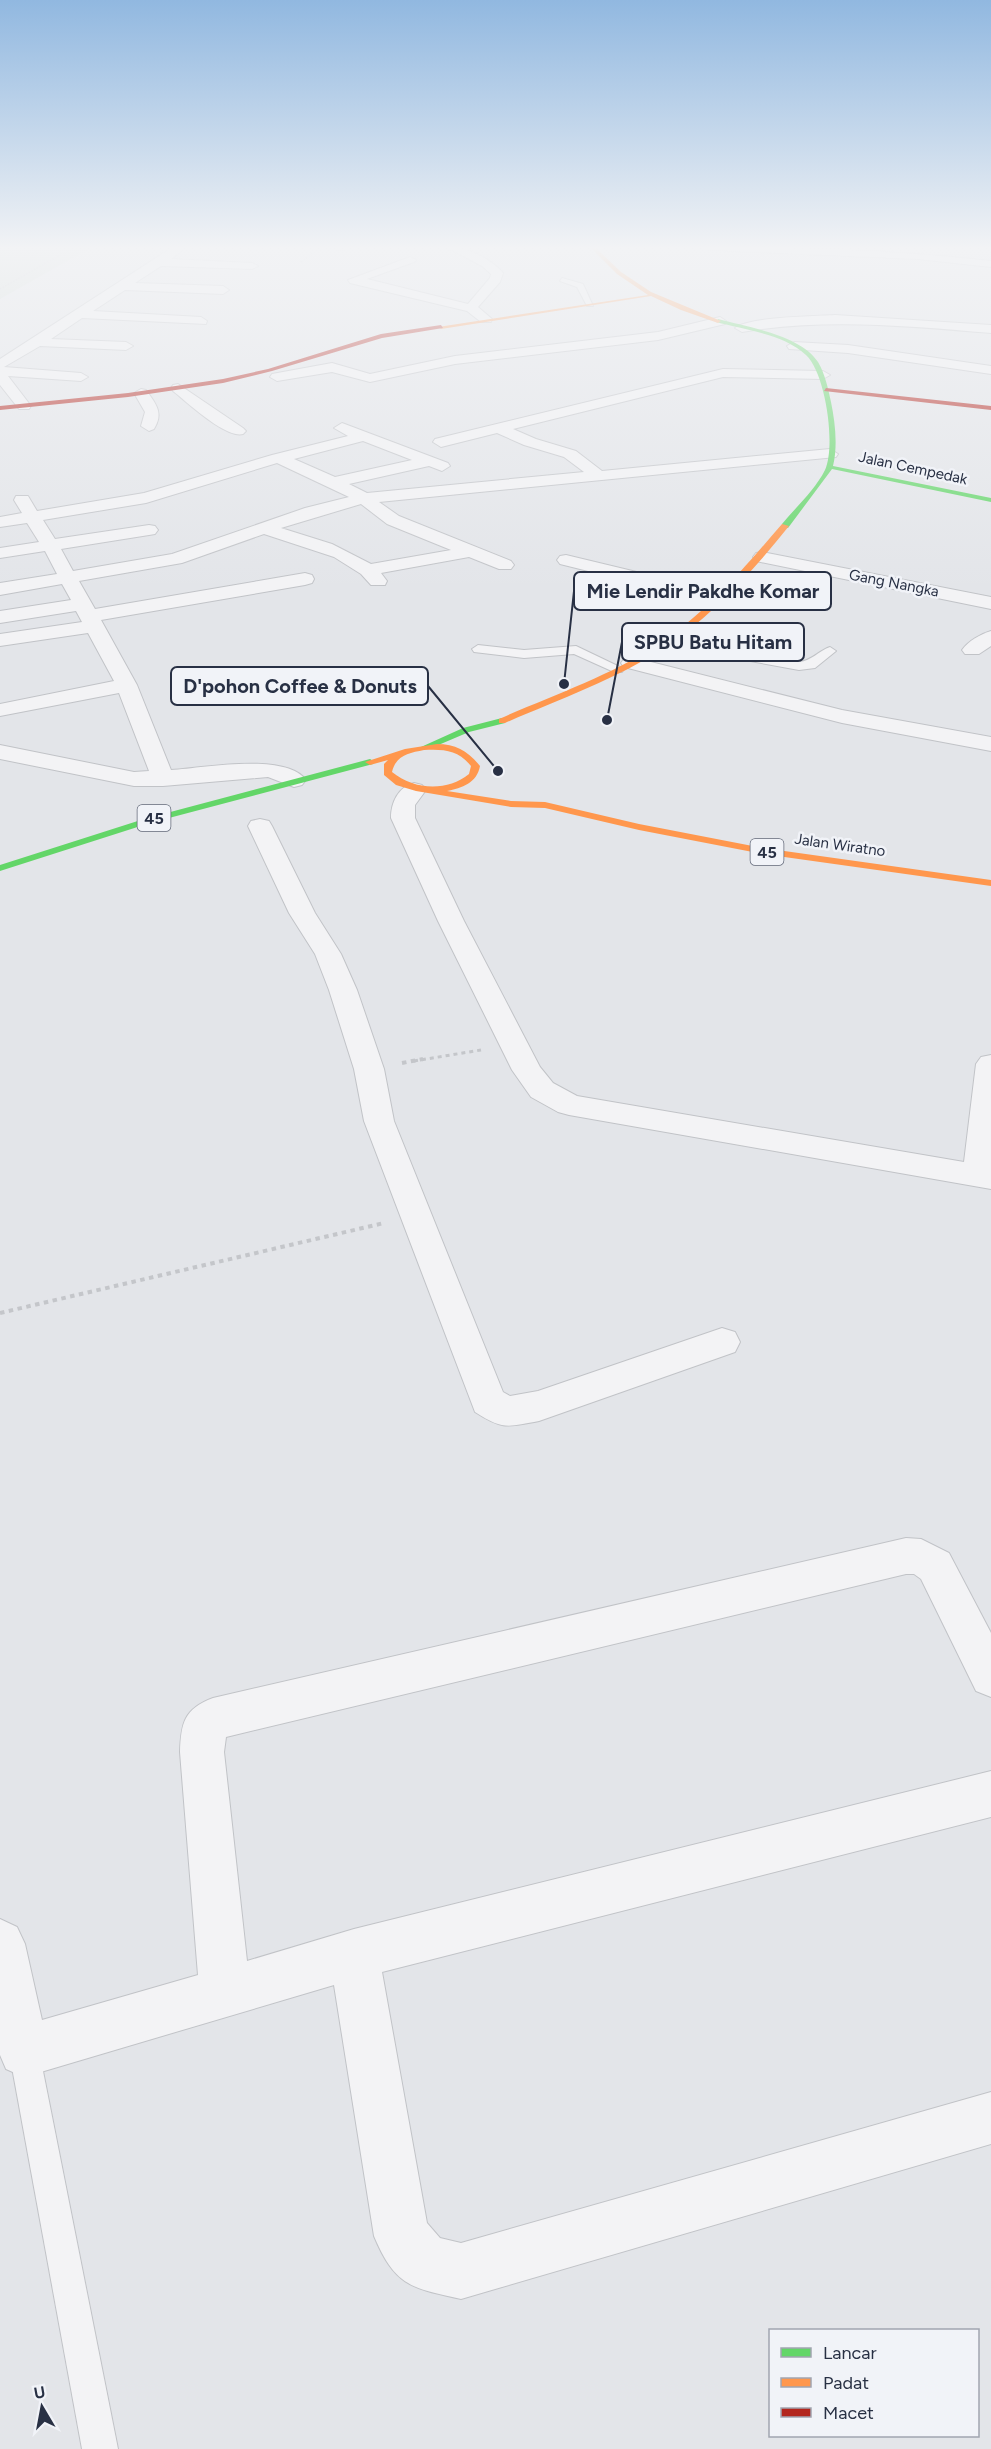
<svg xmlns="http://www.w3.org/2000/svg" width="991" height="2449" font-family="Figtree,sans-serif">
	<rect width="100%" height="100%" fill="#e3e5e9"/>
	<path fill="#d2dcd4" d="M0,247H92L0,299Z"/>
	<g fill="none" stroke-linecap="round" stroke-linejoin="round">
		<g stroke="#c1c3c7" stroke-width="2">
			<g id="lane">
				<path d="M562,278L583,284L593,306H587L577,287L560,281Z"/>
				<path d="M667,638L799,662C812,661 818,651 830,647L836,651L815,668L799,670L663,645V639Z"/>
				<path d="M478,645L524,650L576,646L624,669L622,672H614L574,654L524,658L474,652L472,649Z"/>
				<path d="M24,2036L35,2040L39,2051L118,2449H82L9,2051L13,2040Z"/>
			</g>
		</g>
		<g stroke="#c1c3c7" stroke-width="2">
			<g id="street">
				<path d="M173,247H186L171,259L252,263L258,266L252,269L161,266L135,283L223,286L229,290L223,294L125,290L93,311L201,317L207,321L206,324L82,318L51,339L126,342L133,346L126,350L40,346L4,367L81,373L88,377L81,381L8,376L31,406L29,409H19L0,385V359Z"/>
				<path d="M446,247C466,247 489,257 503,273L500,282L478,307L492,319L491,322H481L467,311L350,283L348,280L410,257L416,260L414,262L367,279L468,304L490,278L491,274L482,266Z"/>
				<path d="M705,247C801,247 896,250 991,261V267L918,259L710,250Z"/>
				<path d="M835,315L991,325V333C907,326 825,318 742,332L735,328C748,317 816,316 835,315Z"/>
				<path d="M720,317L726,321L725,324L658,340L455,364L370,382L332,372L277,381L270,377L272,374L332,363L370,374L455,356L658,332Z"/>
				<path d="M794,342L848,345L991,366V374L848,353L789,349L787,346Z"/>
				<path d="M723,369L823,371L830,375L823,379L723,377L513,429L536,439L576,451L602,471L830,449L838,454L836,457L379,502L399,516L511,561L514,565L511,569H499L469,557L381,573L387,581L385,585H371L361,574L334,557L264,534L182,563L79,581L95,609L305,573L312,575L314,579L312,583L305,585L101,620L137,685L171,770C202,768 286,752 306,780L302,785L294,787L268,777L163,786H134L0,759V745L134,772L149,771L119,693L0,716V704L114,681L88,633L0,646V634L82,622L76,611L0,623V611L71,600L62,584L0,595V583L57,574L45,551L0,558V548L39,542L27,523L0,527V517L22,513L14,500L16,496H28L37,511L144,493L272,455L348,436L334,428L342,423L448,463L450,466L442,471L429,466L349,484L367,493L584,472L564,457L524,445L497,433L441,447L433,442L435,439ZM363,441L412,460L335,477L294,459ZM277,463L349,497L305,508L172,554L73,571L61,549L149,535L155,534L158,530L155,526L149,525L55,539L43,520L146,503ZM361,504L387,524L451,550L371,564L332,544L281,528Z"/>
				<path d="M178,384L243,428L246,431L243,434C226,439 187,402 173,391L171,388L173,385Z"/>
				<path d="M141,389L146,390C156,404 164,413 154,429L149,431L141,426L145,412L134,393Z"/>
				<path d="M762,552L991,597V609L756,561L753,557L756,553Z"/>
				<path d="M566,555L728,594L731,598L728,602L721,604L560,564L557,560L560,556Z"/>
				<path d="M991,631V646L979,654H965L962,650C968,641 981,634 991,631Z"/>
				<path d="M631,657L842,710L991,737V751L842,723L624,667L621,663L624,659Z"/>
				<path d="M414,783L422,785L426,790L415,805V818L464,921L540,1067L553,1083L577,1096L964,1162L976,1064L981,1057L991,1055V1189L569,1115L558,1112L531,1097L512,1070L438,921L391,818C391,803 398,787 414,783Z"/>
				<path d="M260,819L269,821L272,826L315,913L341,954L357,990L384,1069L394,1121L503,1392L510,1396L538,1391L722,1328L735,1332L740,1342L735,1352L539,1421C507,1427 503,1430 475,1412L364,1121L354,1069L329,990L315,954L289,913L248,826L251,821Z"/>
				<path d="M906,1538L921,1539L949,1553L991,1633V1697L976,1691L921,1579L914,1574H906L226,1737L224,1752L247,1961L354,1929L991,1771V1817L382,1972L427,2223L440,2238L461,2243L991,2092V2144L461,2299C411,2288 395,2286 374,2236L334,1985L24,2077L6,2069L0,2055V1919L17,1927L25,1944L42,2020L198,1975L180,1752C181,1723 184,1709 213,1698Z"/>
			</g>
		</g>
		<g stroke="#c4c6ca" stroke-width="1.5" stroke-dasharray="1.5 1.5" stroke-linecap="butt">
			<path d="M311,247L343,250L357,247"/>
			<path d="M301,262L319,249"/>
			<path d="M0,289L62,254L68,247"/>
		</g>
		<path stroke="#c4c6ca" stroke-width="3" stroke-dasharray="4 4" stroke-linecap="butt" d="M414,1061L481,1050"/>
		<g stroke="#c4c6ca" stroke-width="4" stroke-dasharray="4.5 4.5" stroke-linecap="butt">
			<path d="M402,1063L423,1059"/>
			<path d="M0,1313L384,1223"/>
		</g>
		<use href="#lane" fill="#f3f3f5" fill-rule="evenodd"/>
		<use href="#street" fill="#f3f3f5" fill-rule="evenodd"/>
		<g fill="#63d668" fill-rule="evenodd">
			<path d="M718,319C747,327 801,335 818,362C825,374 828,388 831,402C835,422 838,445 833,466L991,498V502L832,469L788,528H782V524C796,507 815,490 825,470C836,446 826,374 806,355C784,334 745,330 716,322Z"/>
			<path d="M502,718L505,719V723L469,732L429,749L421,747L463,728Z"/>
			<path d="M370,759L375,762L373,764L150,823L0,871V865L144,819Z"/>
		</g>
		<g fill="#ff974d" fill-rule="evenodd">
			<path d="M590,247H595L621,272L651,292L721,321L718,323L681,310L651,296L441,329L438,327L648,295L617,274Z"/>
			<path d="M782,524L789,526C753,571 712,616 664,648C619,678 555,701 505,723H499V719C551,696 610,676 657,645C706,614 744,568 782,524Z"/>
			<path d="M437,744C456,744 468,751 480,766C477,783 462,788 447,791L511,801L545,802L639,824L763,848L991,880V886L763,854L639,830L545,808L511,807L416,791L396,785L384,775V764L388,760L370,765L365,762L405,749ZM424,750C444,749 458,750 471,766L469,774C447,792 414,790 392,772C396,755 409,753 424,750Z"/>
		</g>
		<g fill="#b3261e" fill-rule="evenodd">
			<path d="M441,325L443,328L382,338L272,371L223,383L128,397L0,410V406L128,393L223,379L268,369L381,334Z"/>
			<path d="M826,388L991,406V410L824,391Z"/>
		</g>
	</g>
	<linearGradient id="sky" x2="0" y2="1"><stop stop-color="#91b8e0"/><stop offset="0.42" stop-color="#f2f3f5"/><stop offset="1" stop-color="#f2f3f5" stop-opacity="0"/></linearGradient>
	<rect width="991" height="590" fill="url(#sky)"/>
	<g text-anchor="middle" dominant-baseline="central" stroke-width="5" stroke-linejoin="round" paint-order="stroke">
		<g font-size="15" fill="#283044" stroke="#f1f3f8">
			<text transform="translate(913 468) rotate(12)">Jalan Cempedak</text>
			<text transform="translate(894 583) rotate(11)">Gang Nangka</text>
			<text transform="translate(840 845) rotate(8)">Jalan Wiratno</text>
		</g>
		<g fill="#f1f3f8" stroke="#646a7a" stroke-width="1.5">
			<rect x="137.5" y="805" width="33" height="26" rx="4.5"/>
			<rect x="750.5" y="839" width="33" height="26" rx="4.5"/>
		</g>
		<g font-size="16" font-weight="bold" fill="#283044">
			<text x="154" y="818">45</text>
			<text x="767" y="852">45</text>
		</g>
	</g>
	<path fill="none" stroke="#283044" stroke-width="2" d="M564 684L574 591M607 720L622 642M498 771L428 686"/>
	<g fill="#283044" stroke="#f1f3f8" stroke-width="2">
		<circle cx="564" cy="684" r="6"/>
		<circle cx="607" cy="720" r="6"/>
		<circle cx="498" cy="771" r="6"/>
	</g>
	<g fill="#f1f3f8" stroke="#283044" stroke-width="2">
		<rect x="574" y="572" width="257" height="38" rx="6"/>
		<rect x="622" y="623" width="182" height="38" rx="6"/>
		<rect x="171" y="667" width="257" height="38" rx="6"/>
	</g>
	<g font-size="20" text-anchor="middle" font-weight="bold" fill="#283044">
		<text x="703" y="598">Mie Lendir Pakdhe Komar</text>
		<text x="713" y="649">SPBU Batu Hitam</text>
		<text x="300" y="693">D'pohon Coffee &amp; Donuts</text>
	</g>
	<rect x="769" y="2329" width="210" height="108" fill="#f1f3f8" stroke="#a1a5b0" stroke-width="1.5"/>
	<rect x="781" y="2348" width="30" height="9" fill="#63d668" stroke="#a1a5b0" stroke-width="1.5"/>
	<text x="823" y="2359" font-size="18" fill="#283044">Lancar</text>
	<rect x="781" y="2378" width="30" height="9" fill="#ff974d" stroke="#a1a5b0" stroke-width="1.5"/>
	<text x="823" y="2389" font-size="18" fill="#283044">Padat</text>
	<rect x="781" y="2408" width="30" height="9" fill="#b3261e" stroke="#a1a5b0" stroke-width="1.5"/>
	<text x="823" y="2419" font-size="18" fill="#283044">Macet</text>
	<g transform="translate(42 2407) rotate(350)" stroke="#f1f3f8" stroke-width="4.5" paint-order="stroke">
	<path d="M0-4.5L10 22L0 15L-10 22Z" fill="#283044"/>
	<text y="-9" font-size="16" font-weight="bold" text-anchor="middle" fill="#283044">U</text>
	</g>
</svg>
